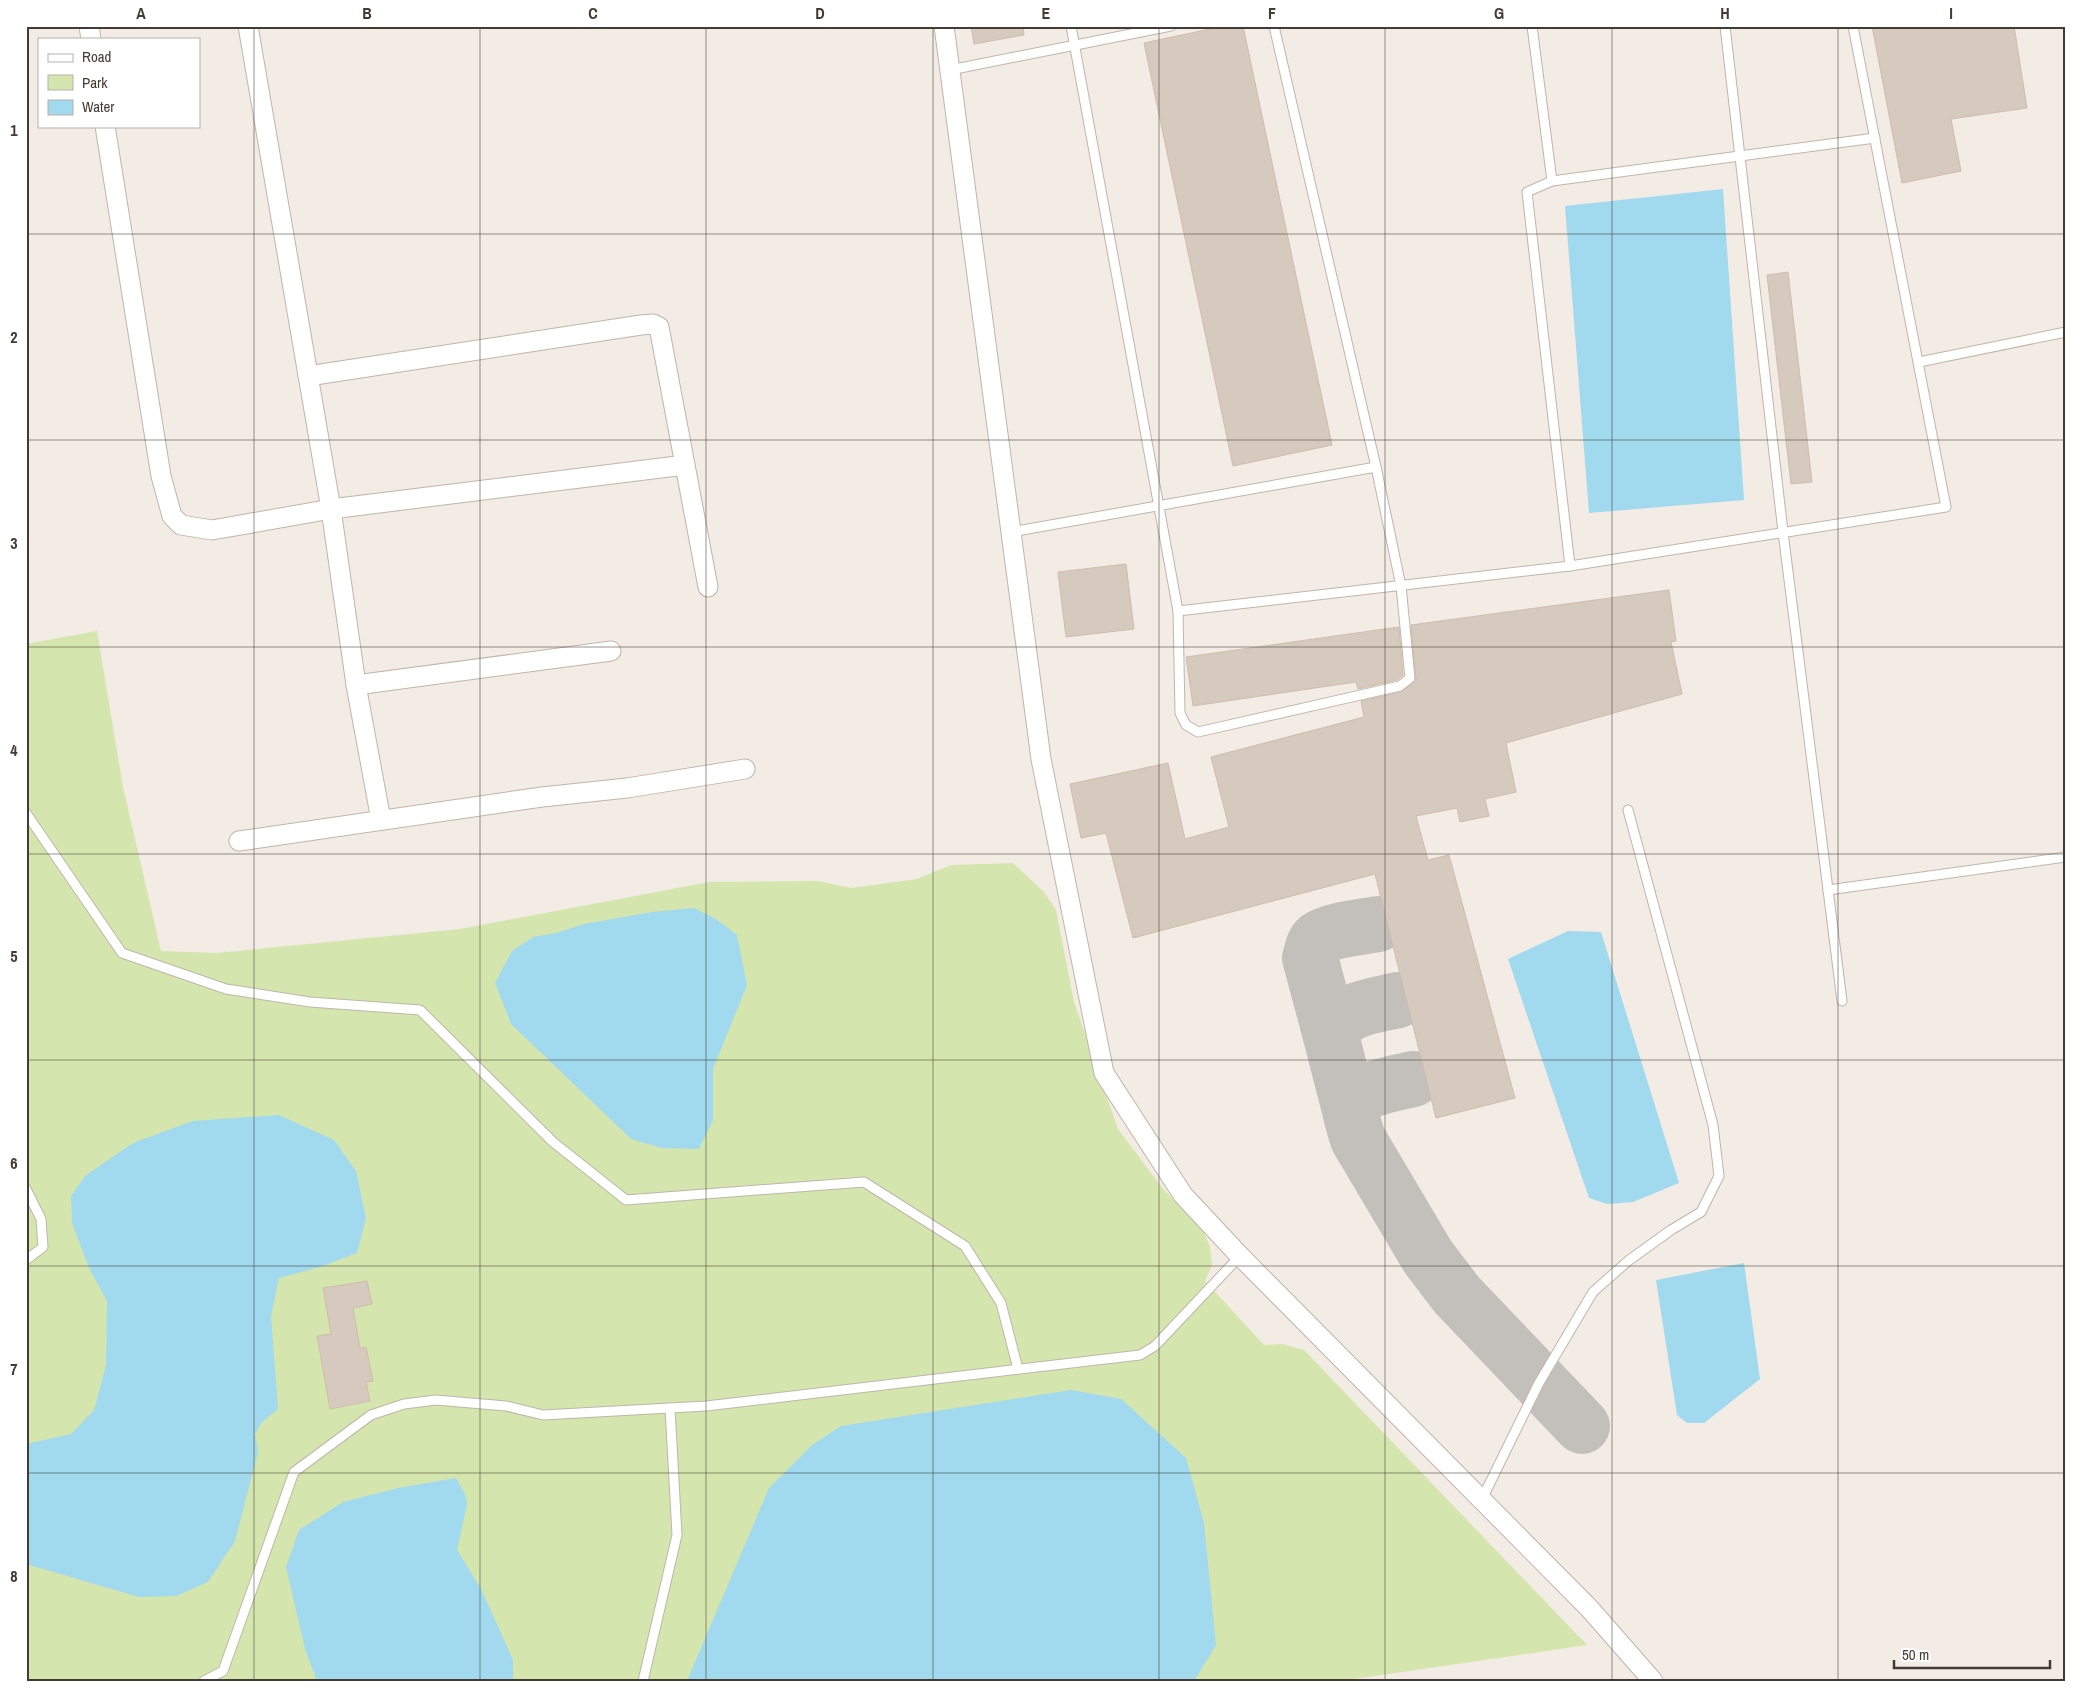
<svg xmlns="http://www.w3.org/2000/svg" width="2092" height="1707" font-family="'Archivo Narrow',sans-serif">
	<rect width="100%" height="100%" fill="#f2ece4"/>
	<path fill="#d4e6ad" d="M97,631L123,787L161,951L217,953L460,929L709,882L818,881L851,888L917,879L951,865L1013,863L1045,893L1056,910L1074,1002L1118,1129L1163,1189L1203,1230L1210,1247L1212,1265L1205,1281L1264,1345L1282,1344L1304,1350L1587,1645L1340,1681H26V644Z"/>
	<g fill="#a1d9ee">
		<path d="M1723,189L1744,500L1589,513L1565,206Z"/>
		<path d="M694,908L716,919L737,935L747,985L713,1069V1120L699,1149L662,1148L631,1139L511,1024L495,983L512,951L533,937L556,933L584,924L652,912Z"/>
		<path d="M1568,931L1601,932L1679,1183L1633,1202L1607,1204L1589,1198L1508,959Z"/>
		<path d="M279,1115L334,1140L356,1171L366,1218L357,1253L320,1267L279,1278L271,1316L278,1409L262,1422L255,1434L258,1452L235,1541L208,1582L176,1596L139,1597L26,1564V1444L71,1434L94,1410L106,1365L107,1301L89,1268L72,1223L71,1196L85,1176L133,1143L193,1121Z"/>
		<path d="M1744,1263L1760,1379L1704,1423H1687L1677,1415L1656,1280Z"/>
		<path d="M1071,1390L1121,1399L1186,1458L1204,1523L1216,1645L1194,1681H687L769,1488L812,1445L841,1426Z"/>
		<path d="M456,1478L465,1494L467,1504L457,1550L481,1589L513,1660V1681H317L305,1649L286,1567L299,1530L343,1502L398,1488Z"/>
	</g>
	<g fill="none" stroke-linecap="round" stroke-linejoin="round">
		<g stroke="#c3c0bc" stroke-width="56">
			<path d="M1331,1036L1310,958C1312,952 1313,943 1318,939C1330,930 1362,927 1378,924"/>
			<path d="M1413,1079C1398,1083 1359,1088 1353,1104C1349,1114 1355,1129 1358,1139L1428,1257L1457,1295L1582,1426"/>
			<path d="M1352,1118L1331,1036C1338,1008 1374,1006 1398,1000"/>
		</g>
	</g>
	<g fill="#d6c9bd" stroke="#cebdad">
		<path d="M971,26H1023L1024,35L974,44Z"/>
		<path d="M1224,26H1243L1332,445L1233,466L1144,43Z"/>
		<path d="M1872,26H2014L2027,108L1951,119L1961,171L1902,183Z"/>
		<path d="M1788,272L1812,482L1791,484L1767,275Z"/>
		<path d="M1126,564L1134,629L1066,637L1058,572Z"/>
		<path d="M1669,590L1676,641L1671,642L1682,694L1506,743L1516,792L1485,799L1489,816L1460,822L1457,808L1416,816L1428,860L1449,855L1515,1098L1436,1118L1375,874L1133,938L1106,833L1081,838L1070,784L1168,763L1185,839L1229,827L1211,757L1364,717L1361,701L1401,692L1416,681L1411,625Z"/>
		<path d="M1399,627L1403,675L1397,680L1358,689L1356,682L1193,706L1186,657Z"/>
		<path d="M367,1281L372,1304L353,1308L360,1348L366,1347L373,1381L366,1382L370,1401L330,1409L317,1336L331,1334L323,1288Z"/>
	</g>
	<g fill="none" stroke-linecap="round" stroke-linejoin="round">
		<g stroke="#c0b5aa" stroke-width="11">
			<g id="lane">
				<path d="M1071,26L1178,611L1570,566"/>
				<path d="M1532,26L1552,181L1527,192L1570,566L1946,507L1853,26"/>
				<path d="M1725,26L1783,532L1842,1001"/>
				<path d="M950,70L1171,26"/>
				<path d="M1552,181L1875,138"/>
				<path d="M1919,362L2066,332"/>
				<path d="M1011,532L1376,467"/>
				<path d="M1178,611L1180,713L1186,725L1198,732L1400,686L1410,678L1401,586L1376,467L1274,26"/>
				<path d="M26,813L122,953L226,989L310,1002L420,1010L553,1142L626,1200L864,1182L965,1246L1001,1303L1018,1369"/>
				<path d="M1828,890L2066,857"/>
				<path d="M26,1189L41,1219L43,1247L26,1260"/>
				<path d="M1482,1499L1539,1383L1593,1292L1628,1261L1671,1230L1701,1212L1719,1176L1713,1125L1628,810"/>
				<path d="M204,1681L223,1671L294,1472L371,1415L404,1404L436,1400L506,1406L543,1415L706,1406L1140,1355L1155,1346L1240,1256"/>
				<path d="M643,1681L677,1535L670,1408"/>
			</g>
		</g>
		<g stroke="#c0b5aa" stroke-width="21">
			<g id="street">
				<path d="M89,26L91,39"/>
				<path d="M248,26L331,509L356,685L381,820"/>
				<path d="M944,26L1041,759L1104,1073L1183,1195L1240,1256L1589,1608L1653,1681"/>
				<path d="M105,126L161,476L172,516L181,525L212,530L331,509L685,465"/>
				<path d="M308,376L641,325L653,324L659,327L708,587"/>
				<path d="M356,685L611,651"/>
				<path d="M239,841L542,797L627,788L745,769"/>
			</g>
		</g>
		<use href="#lane" stroke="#fff" stroke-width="9"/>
		<use href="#street" stroke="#fff" stroke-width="19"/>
	</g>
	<path fill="none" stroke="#443c34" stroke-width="1" stroke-opacity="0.55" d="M254,26V1681M480,26V1681M706,26V1681M933,26V1681M1159,26V1681M1385,26V1681M1612,26V1681M1838,26V1681M26,234H2066M26,440H2066M26,647H2066M26,854H2066M26,1060H2066M26,1266H2066M26,1473H2066"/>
	<rect width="2092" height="1707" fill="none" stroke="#ffffff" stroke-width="55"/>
	<rect x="38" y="38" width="162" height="90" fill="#ffffff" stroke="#b4b1ae"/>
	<rect x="48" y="54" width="25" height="8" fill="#ffffff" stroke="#b4b1ae"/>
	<text x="82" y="62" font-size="15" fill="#443c34">Road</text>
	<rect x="48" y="75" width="25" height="15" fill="#d4e6ad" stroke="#b4b1ae"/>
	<text x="82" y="88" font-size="15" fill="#443c34">Park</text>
	<rect x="48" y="100" width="25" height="15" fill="#a1d9ee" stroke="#b4b1ae"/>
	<text x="82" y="112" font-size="15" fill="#443c34">Water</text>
	<path d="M1894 1660v8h156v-8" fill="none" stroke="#443c34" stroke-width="2.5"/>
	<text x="1902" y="1660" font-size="15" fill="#443c34" stroke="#ffffff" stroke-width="4" paint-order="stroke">50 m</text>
	<rect x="28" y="28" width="2036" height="1652" fill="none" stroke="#443c34" stroke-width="2"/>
	<g font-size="16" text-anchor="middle" font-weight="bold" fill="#443c34">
		<text x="141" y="19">A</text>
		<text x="367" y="19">B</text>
		<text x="593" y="19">C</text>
		<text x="820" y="19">D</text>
		<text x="1046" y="19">E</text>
		<text x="1272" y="19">F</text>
		<text x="1499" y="19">G</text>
		<text x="1725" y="19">H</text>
		<text x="1951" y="19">I</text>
		<text x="14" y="136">1</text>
		<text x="14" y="343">2</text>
		<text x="14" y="549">3</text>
		<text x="14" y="756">4</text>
		<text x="14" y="962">5</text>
		<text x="14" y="1169">6</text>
		<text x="14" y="1375">7</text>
		<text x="14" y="1582">8</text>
	</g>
</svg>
